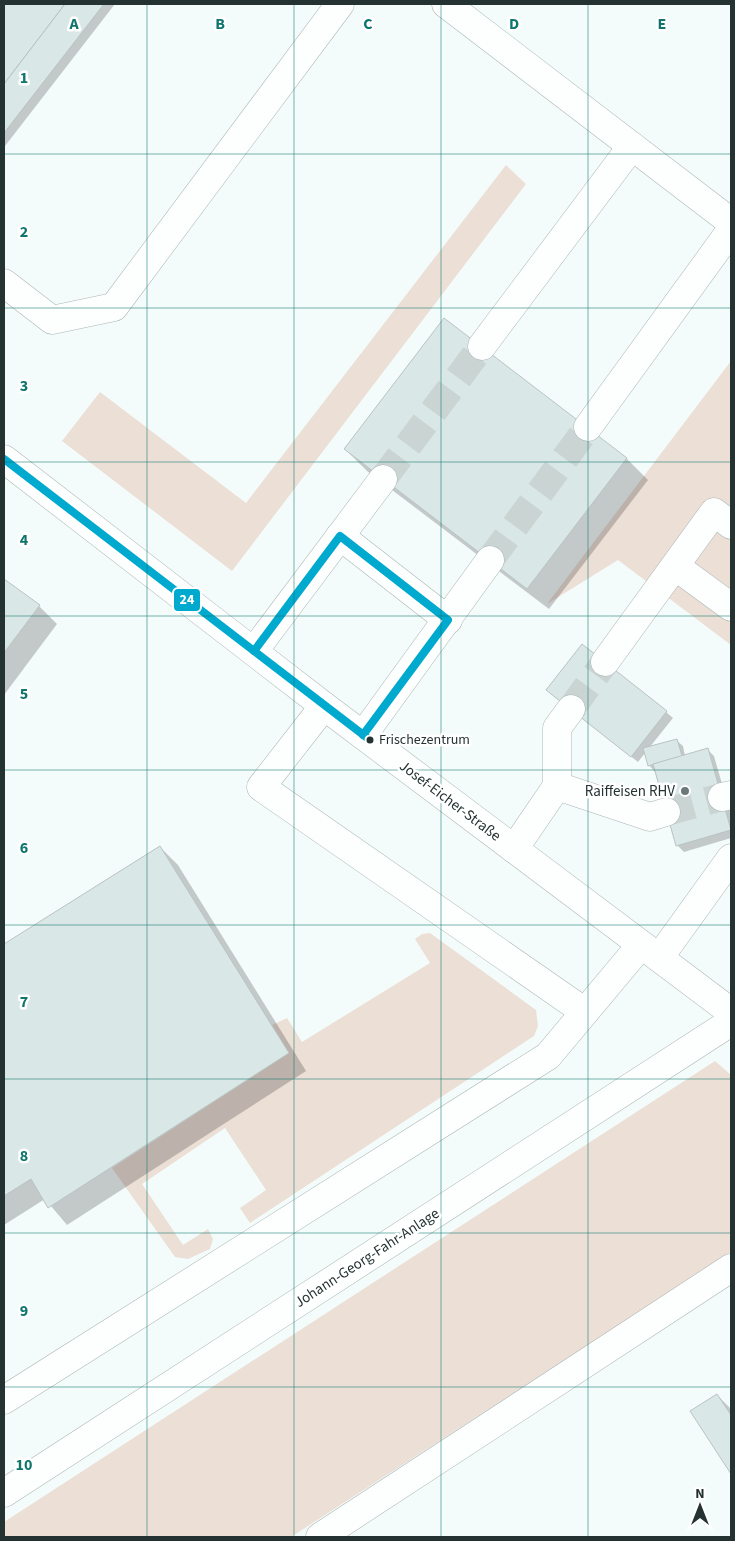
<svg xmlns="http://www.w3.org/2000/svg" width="735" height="1541" font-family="'Source Sans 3',sans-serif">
	<rect width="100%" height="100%" fill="#f4fcfb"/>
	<g fill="#ebdfd6">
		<path d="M506,165L526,184L232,571L62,441L100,392L246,503Z"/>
		<path d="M731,361V645L618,560L547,604Z"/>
		<path d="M430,933L536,1010L538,1026L534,1036L250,1223L240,1208L266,1190L225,1128L142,1184L183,1245L208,1229L213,1239L210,1249L188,1259L175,1257L112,1168L289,1053L272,1025L287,1018L302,1042L430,963L415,939L422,934Z"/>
		<path d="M715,1061L731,1075V1252L291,1537H4V1522Z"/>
	</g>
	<g fill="#0003">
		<path d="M4,4H115L5,146L4,145Z"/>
		<path d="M345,449L626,458L648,480L549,609L367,471Z"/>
		<path d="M4,580L39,606L57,624L4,695Z"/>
		<path d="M554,696L666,712L673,718L649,748L676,740L683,746L685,756L708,750L714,756L731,815V838L684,852L677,845L655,772L649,765L645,753L638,762Z"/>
		<path d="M160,847L178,865L306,1071L67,1225L45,1199L4,1225V946Z"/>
		<path d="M717,1395L731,1409V1472L692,1411Z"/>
	</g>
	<g fill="#d9e7e6" stroke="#b9c3c2">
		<path d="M4,4H65L4,84Z"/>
		<path d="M65,4H104L4,133V84Z"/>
		<path d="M444,318L627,458L527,589L344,449Z"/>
		<path d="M4,579L40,605L4,653Z"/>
		<path d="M582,644L667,711L631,757L546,690Z"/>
		<path d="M677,739L682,756L648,766L643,748Z"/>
		<path d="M708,748L731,830L676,846L653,764Z"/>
		<path d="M160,846L289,1053L48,1208L31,1179L4,1196V944Z"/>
		<path d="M717,1394L731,1415V1474L690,1411Z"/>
	</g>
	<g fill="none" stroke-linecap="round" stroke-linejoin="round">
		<g stroke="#cad4d3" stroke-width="28" stroke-dasharray="28 14" stroke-linecap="butt">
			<path d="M383,479L482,346"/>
			<path d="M490,560L588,427"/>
			<path d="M571,709L605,662"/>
			<path d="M666,812L722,797"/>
		</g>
		<g stroke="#abb5b5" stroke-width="29">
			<g id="minor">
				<path d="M446,4L731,222"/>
				<path d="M4,283L52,320L114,307L340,4"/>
				<path d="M482,346L632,146"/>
				<path d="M588,427L731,230"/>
				<path d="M4,459L324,706L731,1012"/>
				<path d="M340,536L448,620"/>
				<path d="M675,566L731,607"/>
				<path d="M254,651L383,479"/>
				<path d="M605,662L714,512L731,525"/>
				<path d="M324,706L261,787L585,1012"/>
				<path d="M363,735L490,560"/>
				<path d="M557,786L650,817L666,812"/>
				<path d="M722,797L731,795"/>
				<path d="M514,849L557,786V728L571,709"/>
				<path d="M659,958L731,858"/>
				<path d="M4,1400L548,1056L641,945"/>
				<path d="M4,1493L731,1022"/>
				<path d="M320,1537L731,1268"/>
			</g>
		</g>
		<use href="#minor" stroke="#fdfffe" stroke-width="28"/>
		<g stroke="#fff" stroke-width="11">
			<g id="bus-1">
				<path d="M4,459L370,740"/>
				<path d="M254,651L340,536L448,620L363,735"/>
			</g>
		</g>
		<use href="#bus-1" stroke="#00a9ce" stroke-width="8"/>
	</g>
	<path fill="none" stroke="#0f766e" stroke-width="1" stroke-opacity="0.55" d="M147,4V1537M294,4V1537M441,4V1537M588,4V1537M4,154H731M4,308H731M4,462H731M4,616H731M4,770H731M4,925H731M4,1079H731M4,1233H731M4,1387H731"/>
	<circle fill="#243232" stroke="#fff" stroke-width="2" cx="370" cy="740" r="4.5"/>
	<circle fill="#6d7978" stroke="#fff" stroke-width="2" cx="685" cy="791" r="5"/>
	<g text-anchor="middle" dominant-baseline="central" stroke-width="5" stroke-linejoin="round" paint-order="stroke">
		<g font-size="14" fill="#243232" stroke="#fff" text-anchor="start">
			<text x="379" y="740">Frischezentrum</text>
		</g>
		<g font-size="15" fill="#243232" stroke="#fff" text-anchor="end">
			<text x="675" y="791">Raiffeisen RHV</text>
		</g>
		<g font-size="15" fill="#243232" stroke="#fff">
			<text transform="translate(450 801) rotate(37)">Josef-Eicher-Straße</text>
			<text transform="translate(367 1258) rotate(-33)">Johann-Georg-Fahr-Anlage</text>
		</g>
	</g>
	<g font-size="16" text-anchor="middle" font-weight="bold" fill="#0f766e" stroke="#fff" stroke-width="5" stroke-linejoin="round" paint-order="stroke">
		<text x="74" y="29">A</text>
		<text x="220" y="29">B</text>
		<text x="368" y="29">C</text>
		<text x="514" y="29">D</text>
		<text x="662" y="29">E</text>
		<text x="24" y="83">1</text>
		<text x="24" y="237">2</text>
		<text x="24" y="391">3</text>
		<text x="24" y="545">4</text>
		<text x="24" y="699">5</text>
		<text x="24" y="853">6</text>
		<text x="24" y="1007">7</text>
		<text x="24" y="1161">8</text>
		<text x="24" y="1316">9</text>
		<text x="24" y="1470">10</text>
	</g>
	<rect stroke="#fff" stroke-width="2" x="173" y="588" width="28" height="24" rx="5" fill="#00a9ce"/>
	<g font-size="14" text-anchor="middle" font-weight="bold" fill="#fff">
		<text x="187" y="604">24</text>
	</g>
	<rect width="735" height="1541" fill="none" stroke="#243232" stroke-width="10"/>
	<g transform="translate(700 1506)" stroke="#ffffff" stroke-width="4" paint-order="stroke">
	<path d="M0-4L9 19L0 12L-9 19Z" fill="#243232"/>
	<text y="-8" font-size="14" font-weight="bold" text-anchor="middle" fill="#243232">N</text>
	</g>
</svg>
